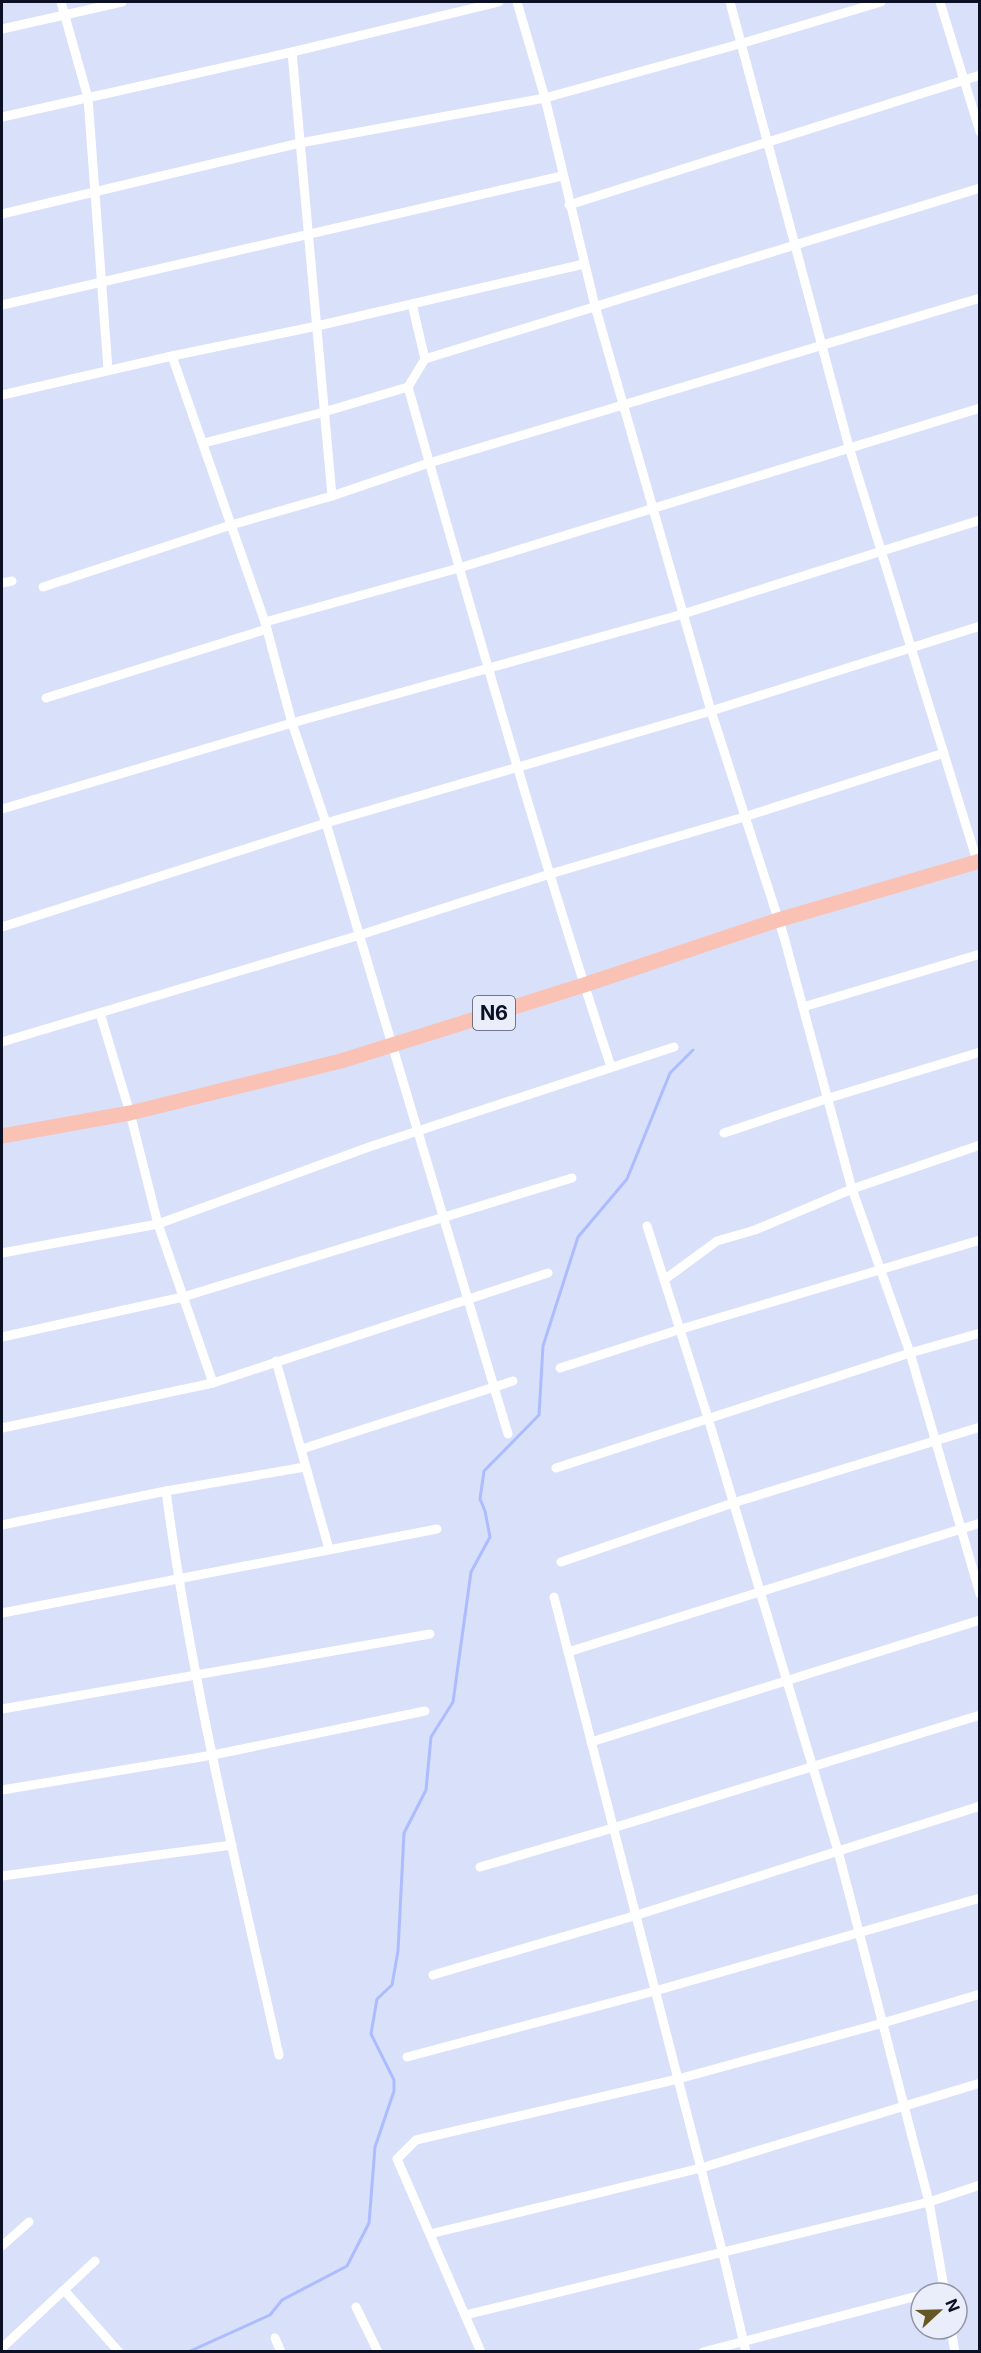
<svg xmlns="http://www.w3.org/2000/svg" width="981" height="2353" font-family="Inter,sans-serif">
	<rect width="100%" height="100%" fill="#d9e0f9"/>
	<g fill="none" stroke-linecap="round" stroke-linejoin="round">
		<path stroke="#acbcfe" stroke-width="3" d="M188,2352L270,2315L282,2300L347,2266L369,2223L375,2147L394,2091V2080L371,2034L377,1999L392,1985L398,1951L404,1833L426,1790L431,1737L453,1702L471,1572L490,1537L485,1511L480,1499L484,1471L539,1415L543,1346L578,1237L627,1179L670,1073L693,1050"/>
		<g stroke="#fff" stroke-width="9">
			<path d="M61,2L88,98L108,370"/>
			<path d="M517,2L545,98L595,306L711,711L784,937L852,1189L910,1353L980,1594"/>
			<path d="M730,2L849,447L978,864"/>
			<path d="M940,2L980,132"/>
			<path d="M2,29L122,2"/>
			<path d="M292,52L332,496"/>
			<path d="M2,117L292,52L499,2"/>
			<path d="M569,205L980,75"/>
			<path d="M2,214L300,143L545,98L743,43L881,2"/>
			<path d="M2,305L562,176"/>
			<path d="M172,356L265,622L292,723L326,823L508,1434"/>
			<path d="M425,359L980,188"/>
			<path d="M408,387C472,614 537,842 611,1067"/>
			<path d="M2,395L172,356L317,326L584,264"/>
			<path d="M204,443L324,412L408,387L425,359L412,304"/>
			<path d="M2,583L12,581"/>
			<path d="M43,587L231,525L332,496L429,463L980,298"/>
			<path d="M265,622L459,568L980,408"/>
			<path d="M46,698L267,629"/>
			<path d="M2,809L292,723L683,614L980,520"/>
			<path d="M2,927L326,823L711,711L980,626"/>
			<path d="M803,1007L980,954"/>
			<path d="M100,1013L130,1113L158,1224L213,1383"/>
			<path d="M2,1042L360,935L550,874L744,817L944,753"/>
			<path d="M724,1133L829,1098L980,1052"/>
			<path d="M647,1226L708,1418L838,1851L929,2202L945,2293"/>
			<path d="M2,1253L158,1224L369,1147L674,1047"/>
			<path d="M664,1280L717,1241L755,1230L852,1189L980,1145"/>
			<path d="M2,1337L183,1297L572,1178"/>
			<path d="M276,1361L329,1549"/>
			<path d="M560,1368L678,1330L980,1240"/>
			<path d="M2,1428L213,1383L548,1273"/>
			<path d="M302,1449L513,1381"/>
			<path d="M556,1468L910,1353L980,1333"/>
			<path d="M166,1491C191,1681 237,1868 279,2055"/>
			<path d="M2,1525L166,1491L305,1467"/>
			<path d="M561,1562L733,1503L980,1427"/>
			<path d="M554,1597L723,2254L746,2352"/>
			<path d="M2,1613L437,1529"/>
			<path d="M568,1652L980,1523"/>
			<path d="M2,1709L430,1634"/>
			<path d="M591,1742L980,1620"/>
			<path d="M2,1790L213,1755L425,1711"/>
			<path d="M480,1867L613,1828L980,1715"/>
			<path d="M2,1876L232,1845"/>
			<path d="M433,1975L634,1916L980,1806"/>
			<path d="M407,2057L655,1991L980,1898"/>
			<path d="M430,2234L701,2168L980,2083"/>
			<path d="M2,2246L29,2222"/>
			<path d="M64,2290L119,2352"/>
			<path d="M930,2293L944,2289"/>
			<path d="M356,2307L378,2352"/>
			<path d="M465,2315L929,2202L980,2185"/>
			<path d="M951,2329L955,2352"/>
			<path d="M275,2338L281,2352"/>
			<path d="M2,2348L95,2261"/>
			<path d="M481,2352L397,2159L416,2140L678,2079L883,2023L980,1994"/>
			<path d="M703,2352L921,2295"/>
		</g>
		<path stroke="#fac2b4" stroke-width="15" d="M2,1136L130,1113L341,1061L584,985L778,920L980,861"/>
	</g>
	<g text-anchor="middle" dominant-baseline="central" stroke-width="4.5" stroke-linejoin="round" paint-order="stroke">
		<rect fill="#eaeefb" stroke="#4f5365" stroke-width="1.5" x="473" y="996" width="42" height="34" rx="4.5"/>
		<g font-size="20" font-weight="bold" fill="#0c1025">
			<text x="494" y="1013">N6</text>
		</g>
	</g>
	<rect width="981" height="2353" fill="none" stroke="#0c1025" stroke-width="6"/>
	<g transform="translate(939 2311) rotate(68)"><circle r="28" fill="#eaeefb" stroke="#9195a5" stroke-width="1.5"/>
	<path d="M0-4.5L10 22L0 15L-10 22Z" fill="#665825"/>
	<text y="-9" font-size="16" font-weight="bold" text-anchor="middle" fill="#0c1025">N</text>
	</g>
</svg>
